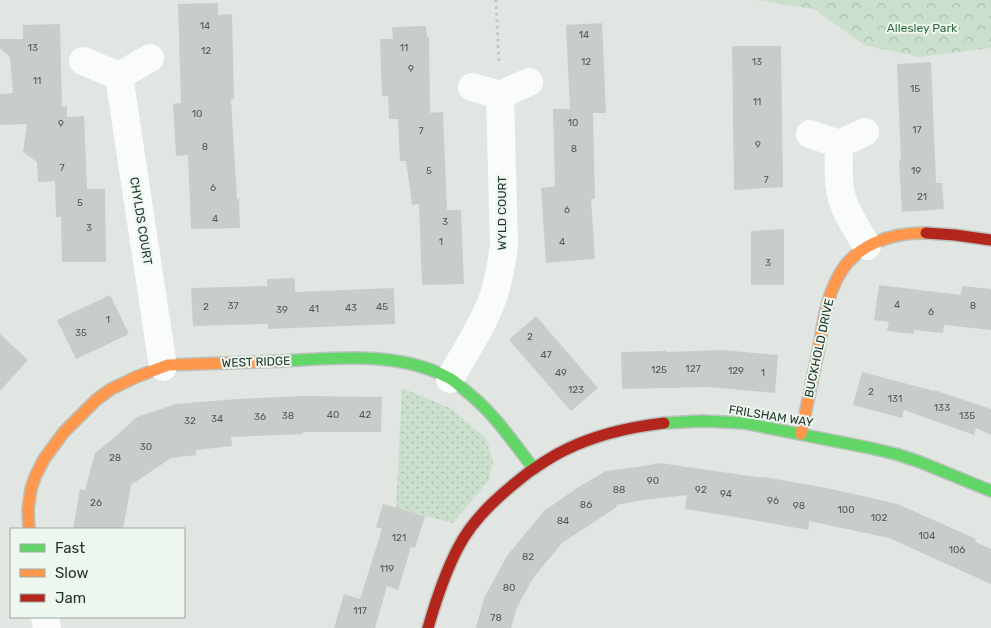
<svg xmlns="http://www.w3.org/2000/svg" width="991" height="628" font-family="Rubik,sans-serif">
	<defs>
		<pattern id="grass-dots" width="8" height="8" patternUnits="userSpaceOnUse" patternTransform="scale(1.25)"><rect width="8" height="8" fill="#cadfcd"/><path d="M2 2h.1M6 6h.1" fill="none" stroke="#adc0b0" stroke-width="1.8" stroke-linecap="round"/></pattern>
		<pattern id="park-crowns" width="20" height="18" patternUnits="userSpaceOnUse" patternTransform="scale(1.25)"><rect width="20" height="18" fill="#cadfcd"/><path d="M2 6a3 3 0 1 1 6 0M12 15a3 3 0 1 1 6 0" fill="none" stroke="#adc0b0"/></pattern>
	</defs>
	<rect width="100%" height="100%" fill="#e1e6e3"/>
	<path fill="url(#grass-dots)" d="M402,388L450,408L486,438L493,462L489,480L453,523L396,508Z"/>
	<path fill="url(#park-crowns)" d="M757,0H991V48L919,57L864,45L814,9Z"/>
	<g fill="#c8cdca">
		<path d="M218,3V15L232,14L234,99H231L237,199H239L240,228L191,229L188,155L176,156L173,104L181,103L178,4Z"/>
		<path d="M602,23L606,113H593L595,199H591L595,259L546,263L541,188L555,186L553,109H570L566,25Z"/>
		<path d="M60,24L62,107L67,106V117L84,116L87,189H105L106,262H62L61,217H56L55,181L38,182L37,162L23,152L27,124L0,125V94L13,93L10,57L0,48V39H23V25Z"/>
		<path d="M426,26L427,37H429L430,113L443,112L447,210H461L464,284L422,285L419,204L412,205L406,161H400L398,119H389L388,96H382L380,39H393L392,27Z"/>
		<path d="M732,46H781L783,187L734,190Z"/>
		<path d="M931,62L936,183H942L944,209L902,212L899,160H901L897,64Z"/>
		<path d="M784,229V285H751V231Z"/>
		<path d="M295,278V292L394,288L395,324L268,329V324L193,326L191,288L267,286V279Z"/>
		<path d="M879,285L961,295L962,286L991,289V330L944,325L943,333L914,330V334L887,331L889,322L874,320Z"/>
		<path d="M110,295L129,334L76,359L57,320Z"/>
		<path d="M536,316L598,388L571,411L509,340Z"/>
		<path d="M0,334L28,360L0,391Z"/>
		<path d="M722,350L778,355L775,393L709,387L622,389L621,352L666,351V352Z"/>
		<path d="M862,372L934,391V390L991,409V435L976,428L974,435L904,410L902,418L853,405Z"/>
		<path d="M302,396L382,397L381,432H303V434L231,437L232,446L196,450V455L171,458L131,485L123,529H73L80,489L85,490L95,453L114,438L137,417L176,404L237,399Z"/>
		<path d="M660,463L764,478V477L827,488L898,504L976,539L975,542L991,549V584L889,538L809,521L808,530L736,517L685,509L687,495L644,500L616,505L617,507L562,543L534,577L517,607L511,628H476L484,598L507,556L544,511L577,488L606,471L637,467Z"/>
		<path d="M383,504L425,516L415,548L411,547L398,590L387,586L375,628H334L344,594L360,599L382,529L376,527Z"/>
	</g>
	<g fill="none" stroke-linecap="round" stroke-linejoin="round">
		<g stroke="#bac2be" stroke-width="14">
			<g id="fast">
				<path d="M284,361C338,358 399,351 449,378C455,381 461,387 467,392C494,413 513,442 534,469"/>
				<path d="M664,423L703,421L744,423L870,448L896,454L920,462L991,491"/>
			</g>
		</g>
		<g stroke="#bac2be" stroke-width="14">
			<g id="slow">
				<path d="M801,434C807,405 813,376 819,347C823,324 826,299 838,277C854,245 892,232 926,233"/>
				<path d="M29,529L28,509L31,489L35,477L44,459L64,432L96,400L111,389L136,377L168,365L284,361"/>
			</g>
		</g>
		<g stroke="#bac2be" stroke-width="14">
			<g id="jam">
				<path d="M926,233L955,235L991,240"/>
				<path d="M428,628C436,600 445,572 459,546C475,516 502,493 529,472C541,464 552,456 565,450C595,435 630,427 664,423"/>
			</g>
		</g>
		<path stroke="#bfc6c3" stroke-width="3" stroke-dasharray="2.5 4" stroke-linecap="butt" d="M496,0L499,64"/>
		<g stroke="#fafbfb" stroke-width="28">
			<path d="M83,61L119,76L150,58"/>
			<path d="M119,76L163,367"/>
			<path d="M472,87L500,95L529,82"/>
			<path d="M810,134L839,144L865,132"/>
			<path d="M839,144C839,160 837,178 841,194C845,213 858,230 867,246"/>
			<path d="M450,379C466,350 487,320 496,288C500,274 502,260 504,246L500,95"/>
			<path d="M45,617L47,628"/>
		</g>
		<use href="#fast" stroke="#63d668" stroke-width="11"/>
		<use href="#slow" stroke="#ff974d" stroke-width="11"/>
		<use href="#jam" stroke="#b3261e" stroke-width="11"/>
	</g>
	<g text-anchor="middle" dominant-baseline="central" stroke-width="4" stroke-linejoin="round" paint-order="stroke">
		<g font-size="10" fill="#4c5d55">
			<text x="205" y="26">14</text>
			<text x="584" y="35">14</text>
			<text x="33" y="48">13</text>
			<text x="404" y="48">11</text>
			<text x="206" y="51">12</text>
			<text x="586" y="62">12</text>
			<text x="757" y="62">13</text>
			<text x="411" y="69">9</text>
			<text x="37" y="81">11</text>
			<text x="915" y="89">15</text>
			<text x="757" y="102">11</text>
			<text x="197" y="114">10</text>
			<text x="573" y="123">10</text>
			<text x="61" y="124">9</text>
			<text x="917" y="130">17</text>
			<text x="421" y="131">7</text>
			<text x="758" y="145">9</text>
			<text x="205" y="147">8</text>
			<text x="574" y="149">8</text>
			<text x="62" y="168">7</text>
			<text x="429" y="171">5</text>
			<text x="916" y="171">19</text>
			<text x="766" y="180">7</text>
			<text x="213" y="188">6</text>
			<text x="922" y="197">21</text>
			<text x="80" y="203">5</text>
			<text x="567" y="210">6</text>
			<text x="215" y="219">4</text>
			<text x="445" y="222">3</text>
			<text x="89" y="228">3</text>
			<text x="441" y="242">1</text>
			<text x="562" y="242">4</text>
			<text x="768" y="263">3</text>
			<text x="897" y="305">4</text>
			<text x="233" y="306">37</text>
			<text x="973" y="306">8</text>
			<text x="206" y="307">2</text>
			<text x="382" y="307">45</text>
			<text x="351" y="308">43</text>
			<text x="314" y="309">41</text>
			<text x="282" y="310">39</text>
			<text x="931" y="312">6</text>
			<text x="108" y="320">1</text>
			<text x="81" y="333">35</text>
			<text x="530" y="337">2</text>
			<text x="546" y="355">47</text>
			<text x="693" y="369">127</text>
			<text x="659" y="370">125</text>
			<text x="736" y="371">129</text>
			<text x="561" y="373">49</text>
			<text x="763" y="373">1</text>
			<text x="576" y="390">123</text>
			<text x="871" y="392">2</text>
			<text x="895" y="399">131</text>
			<text x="942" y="408">133</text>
			<text x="333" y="415">40</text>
			<text x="365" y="415">42</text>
			<text x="288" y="416">38</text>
			<text x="967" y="416">135</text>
			<text x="260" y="417">36</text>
			<text x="217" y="419">34</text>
			<text x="190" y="421">32</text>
			<text x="146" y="447">30</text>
			<text x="115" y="458">28</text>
			<text x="653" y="481">90</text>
			<text x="619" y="490">88</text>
			<text x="701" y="490">92</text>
			<text x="726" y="494">94</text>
			<text x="773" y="501">96</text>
			<text x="96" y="503">26</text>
			<text x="586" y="505">86</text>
			<text x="799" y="506">98</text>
			<text x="846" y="510">100</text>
			<text x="879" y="518">102</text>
			<text x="563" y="521">84</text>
			<text x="927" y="536">104</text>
			<text x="399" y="538">121</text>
			<text x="957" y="550">106</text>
			<text x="528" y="557">82</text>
			<text x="387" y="569">119</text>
			<text x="509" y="588">80</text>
			<text x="360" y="611">117</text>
			<text x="496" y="618">78</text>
		</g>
		<g font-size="12" fill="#2e6b3b" stroke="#eef6f0">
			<text x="922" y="28">Allesley Park</text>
		</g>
		<g font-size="12" fill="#21372d" stroke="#eef6f0">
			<text transform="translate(502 213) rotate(-90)">WYLD COURT</text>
			<text transform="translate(141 221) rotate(81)">CHYLDS COURT</text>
			<text transform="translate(819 348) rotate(-78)">BUCKHOLD DRIVE</text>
			<text transform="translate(256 362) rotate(-2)">WEST RIDGE</text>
			<text transform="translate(771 416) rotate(9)">FRILSHAM WAY</text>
		</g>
	</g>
	<rect x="10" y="528" width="175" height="90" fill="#eef6f0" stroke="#9caaa2"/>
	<rect x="20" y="544" width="25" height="8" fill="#63d668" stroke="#9caaa2"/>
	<text x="55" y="553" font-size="15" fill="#21372d">Fast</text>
	<rect x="20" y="569" width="25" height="8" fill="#ff974d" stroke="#9caaa2"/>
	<text x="55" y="578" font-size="15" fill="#21372d">Slow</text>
	<rect x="20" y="594" width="25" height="8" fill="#b3261e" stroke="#9caaa2"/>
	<text x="55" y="603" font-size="15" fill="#21372d">Jam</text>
</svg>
